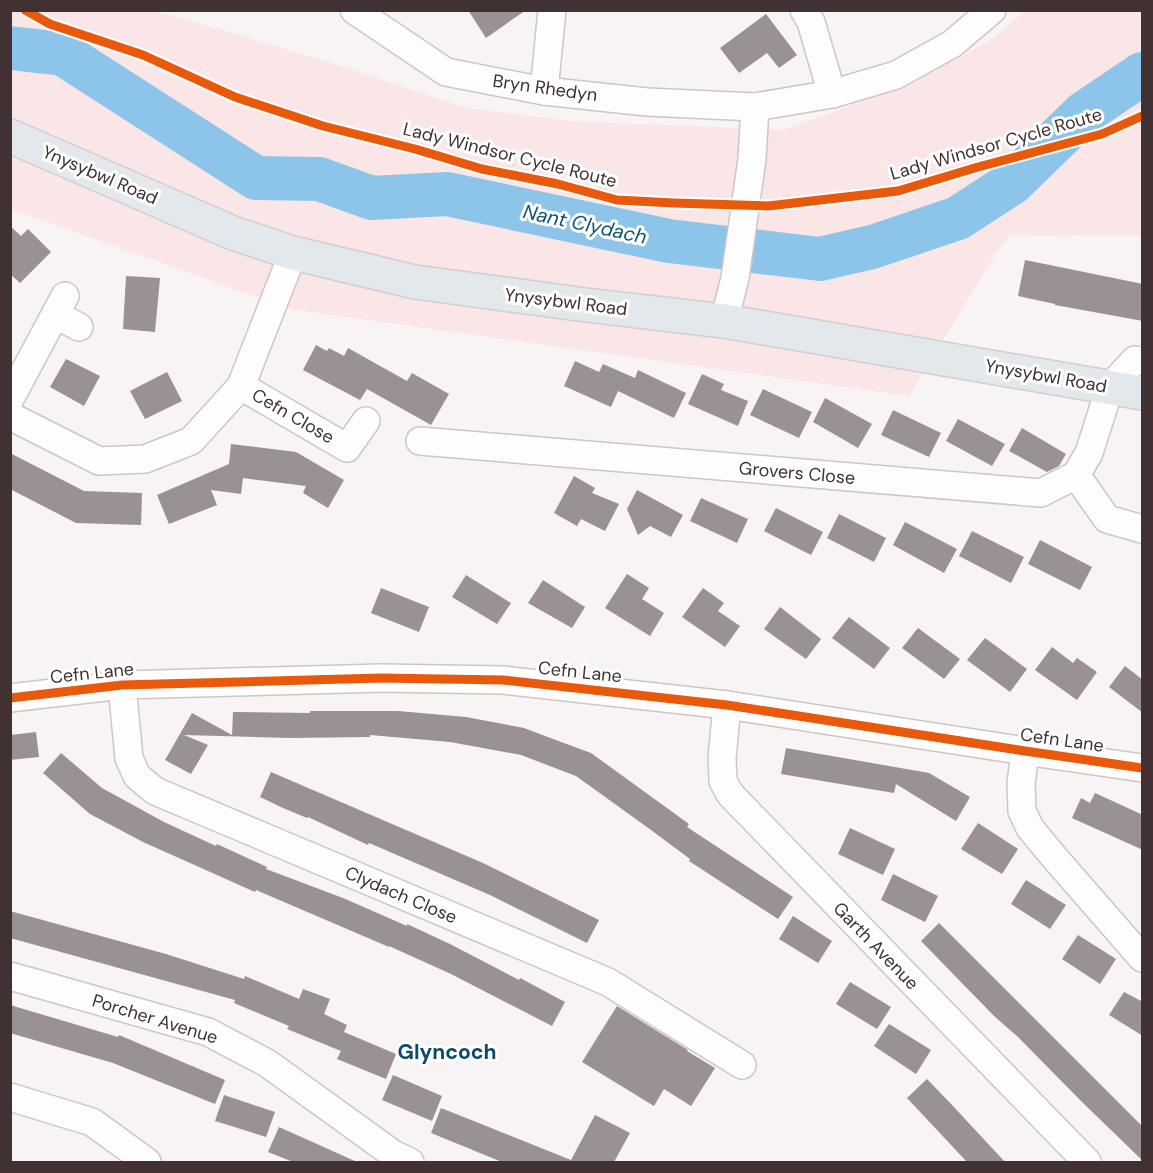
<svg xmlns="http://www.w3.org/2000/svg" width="1153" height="1173" font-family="'DM Sans',sans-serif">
	<rect width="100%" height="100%" fill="#f8f4f4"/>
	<path fill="#fae6e7" d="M11,11H157L158,12L223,30L354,70L466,108L572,121L783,130L911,84L994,38L1024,11H1142V235L1009,236L995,255L909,396L290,309L11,209Z"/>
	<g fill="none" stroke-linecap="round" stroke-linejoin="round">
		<path stroke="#8cc5e9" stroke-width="44" d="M10,48L63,54L256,178L319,179L372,198L447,194L669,241L820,259L872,247L958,218L1012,183L1084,113L1142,74"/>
	</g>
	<g fill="#999192">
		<path d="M468,10H526L486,38Z"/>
		<path d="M766,14L797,55L779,68L767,53L739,73L720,48Z"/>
		<path d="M10,226L21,236L28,229L51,252L20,283L10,274Z"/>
		<path d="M1025,260L1143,284V321L1055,305V304L1018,296Z"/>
		<path d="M126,276L160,278L155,332L123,329Z"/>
		<path d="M316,345L327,351L329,348L344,356L348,348L407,381L412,373L449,394L431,425L367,389L360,400L303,370Z"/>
		<path d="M66,359L100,376L84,406L50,387Z"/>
		<path d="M575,361L599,372L603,364L635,378L638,370L686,393L674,418L618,391L611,407L564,386Z"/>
		<path d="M167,372L182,401L145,419L130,391Z"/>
		<path d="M702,374L724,384L721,390L748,401L738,426L688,404Z"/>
		<path d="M763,389L812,412L799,438L750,415Z"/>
		<path d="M825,398L872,424L858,448L813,422Z"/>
		<path d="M893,410L941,433L929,457L881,435Z"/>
		<path d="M958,419L1005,444L992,466L946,441Z"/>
		<path d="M1022,428L1066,454L1059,466L1047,472L1009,451Z"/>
		<path d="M231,444L296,452L344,480L328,508L303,493L306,486L243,478L241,494L211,490L217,505L169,524L157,495L229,464Z"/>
		<path d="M10,453L84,491L142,493L141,525L76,523L10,489Z"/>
		<path d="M574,476L595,488L592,493L619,504L605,531L581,519L577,526L554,513Z"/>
		<path d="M637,490L683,515L671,537L650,526L638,535L627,509Z"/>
		<path d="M701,498L748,519L737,543L690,521Z"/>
		<path d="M776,508L823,532L811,555L764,531Z"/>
		<path d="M839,514L886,538L874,562L827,538Z"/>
		<path d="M905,522L957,549L944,573L893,545Z"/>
		<path d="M972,531L1024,557L1011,583L959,556Z"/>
		<path d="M1040,540L1092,567L1080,590L1028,564Z"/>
		<path d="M627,574L649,588L642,599L664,613L650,636L605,608Z"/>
		<path d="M466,575L511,603L497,624L452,597Z"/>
		<path d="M543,580L585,607L572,628L528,603Z"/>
		<path d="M381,588L429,607L419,632L371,613Z"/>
		<path d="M703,588L724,603L718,611L740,626L725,647L682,617Z"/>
		<path d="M780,607L821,639L806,659L764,629Z"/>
		<path d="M849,617L890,648L874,669L832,638Z"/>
		<path d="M918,628L960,659L944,679L902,648Z"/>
		<path d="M985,638L1027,669L1010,692L967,660Z"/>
		<path d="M1052,647L1073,663L1077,658L1097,672L1077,700L1035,670Z"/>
		<path d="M1125,666L1143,680V713L1109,687Z"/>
		<path d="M310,711H398L466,717L524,728L553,739L591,753L689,824L687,827L793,897L778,919L689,861L690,859L651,830L576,776L521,755L450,742L370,735V737L291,738L184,735L208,745L191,774L165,760L192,713L232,735L233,712L310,713Z"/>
		<path d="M36,732L39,757L10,760V735Z"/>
		<path d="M786,748L929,773L970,797L956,821L896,784L894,793L781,774Z"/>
		<path d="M61,753L102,788L164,822L216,846L217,844L267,867L266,869L343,898L407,926V924L450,944L519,980L520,978L565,1002L552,1026L451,974L389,946V947L256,890L255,892L143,842L90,814L43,773Z"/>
		<path d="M271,772L483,863L599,920L587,943L490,895L369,843L368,845L308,817L307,818L283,808L260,797Z"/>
		<path d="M1095,793L1143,815V850L1072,818L1081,798L1090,803Z"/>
		<path d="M978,823L1018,849L1002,874L961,849Z"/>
		<path d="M850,828L895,849L883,875L838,854Z"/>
		<path d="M893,874L938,896L925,922L881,900Z"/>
		<path d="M1026,880L1066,905L1050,929L1011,904Z"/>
		<path d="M10,911L166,954L244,979L245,976L299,999L303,989L330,999L324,1014L347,1025L344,1032L396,1054L386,1079L337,1059L341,1051L287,1029L289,1026L234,1003L235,1000L10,938Z"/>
		<path d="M793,916L832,941L818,963L779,939Z"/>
		<path d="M939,923L1143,1127V1161L1083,1103L1019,1038L994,1016L921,941Z"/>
		<path d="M1078,935L1116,959L1100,984L1062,959Z"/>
		<path d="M850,982L891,1007L877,1029L836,1004Z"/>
		<path d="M1124,992L1143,1002V1036L1109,1015Z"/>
		<path d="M10,1005L118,1037L119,1035L225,1080L215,1104L113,1063L10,1033Z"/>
		<path d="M617,1006L688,1050L687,1051L715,1068L691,1106L664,1089L654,1106L582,1062Z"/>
		<path d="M889,1024L931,1050L916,1074L874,1046Z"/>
		<path d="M393,1075L442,1096L432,1121L382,1100Z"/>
		<path d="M927,1079L952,1105L1005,1162H967L907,1098Z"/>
		<path d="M224,1095L275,1112L266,1137L215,1121Z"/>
		<path d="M441,1108L571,1160L595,1115L630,1133L614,1162H502L431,1133Z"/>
		<path d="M279,1127L317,1144L357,1162H293L268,1152Z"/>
	</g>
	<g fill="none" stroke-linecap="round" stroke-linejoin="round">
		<g stroke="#cfc5c6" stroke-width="30">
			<g id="minor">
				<path d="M354,10L446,72L544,91L647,102L755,107L832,94L896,75L952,44L992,10"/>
				<path d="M804,10L811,22L832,94"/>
				<path d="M544,91L552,10"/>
				<path d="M56,315L79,327"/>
				<path d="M724,321L735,278L752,159L755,107"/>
				<path d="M241,386L347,448L366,421"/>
				<path d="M10,399L65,296"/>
				<path d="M10,416L99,461L145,459L191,441L241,386L293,253"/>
				<path d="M420,441L1041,493L1076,475L1089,453L1110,387L1135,360L1142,361"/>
				<path d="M1076,475L1107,519L1142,529"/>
				<path d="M122,685L129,758L137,776L155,791L608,982L742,1065"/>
				<path d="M10,698L122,685L381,678L503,680L727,705L1025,751L1142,768"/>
				<path d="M727,705L722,758L723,781L730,794L1087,1162"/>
				<path d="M1025,751L1021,784L1022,811L1030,828L1054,857L1142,958"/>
				<path d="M10,976L208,1032L267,1063L393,1154L410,1162"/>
				<path d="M10,1097L92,1122L147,1162"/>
			</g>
		</g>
		<g stroke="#d3cece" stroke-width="36">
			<path id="major" d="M10,136L233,233L293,253L415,282L586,305L724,321L1142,393"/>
		</g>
		<use href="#minor" stroke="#fefdfd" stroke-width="27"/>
		<use href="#major" stroke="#e3e8ec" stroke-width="33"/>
		<g stroke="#fff" stroke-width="13">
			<g id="cycleway">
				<path d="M25,10L50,24L143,55L235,97L323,126L415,149L482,169L558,184L617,200L674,203L768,206L898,191L978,167L1102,134L1142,116"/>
				<path d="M10,698L122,685L381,678L503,680L727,705L1025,751L1142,768"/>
			</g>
		</g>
		<use href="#cycleway" stroke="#e8590c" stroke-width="9"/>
	</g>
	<g text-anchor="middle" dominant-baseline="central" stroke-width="6" stroke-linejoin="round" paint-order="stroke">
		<g font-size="18" fill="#413132" stroke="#fff">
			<text transform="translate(545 88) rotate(8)">Bryn Rhedyn</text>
			<text transform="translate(996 144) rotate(-16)">Lady Windsor Cycle Route</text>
			<text transform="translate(510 155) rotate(14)">Lady Windsor Cycle Route</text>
			<text transform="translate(100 175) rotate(23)">Ynysybwl Road</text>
			<text transform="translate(566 302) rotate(7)">Ynysybwl Road</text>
			<text transform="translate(1046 376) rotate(10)">Ynysybwl Road</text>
			<text transform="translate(293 416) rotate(30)">Cefn Close</text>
			<text transform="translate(797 473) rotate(5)">Grovers Close</text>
			<text transform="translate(580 672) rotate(6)">Cefn Lane</text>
			<text transform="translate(92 673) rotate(-6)">Cefn Lane</text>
			<text transform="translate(1062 740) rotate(8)">Cefn Lane</text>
			<text transform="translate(401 895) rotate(23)">Clydach Close</text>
			<text transform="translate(876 946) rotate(46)">Garth Avenue</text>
			<text transform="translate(155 1019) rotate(17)">Porcher Avenue</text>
		</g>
		<g font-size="20" font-style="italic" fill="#125375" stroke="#fff">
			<text transform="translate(585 224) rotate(12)">Nant Clydach</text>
		</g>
		<g font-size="21" font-weight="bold" fill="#0b4a6a" stroke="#fff">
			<text x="447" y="1052">Glyncoch</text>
		</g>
	</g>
	<rect width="1153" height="1173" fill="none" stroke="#413132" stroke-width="24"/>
</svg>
